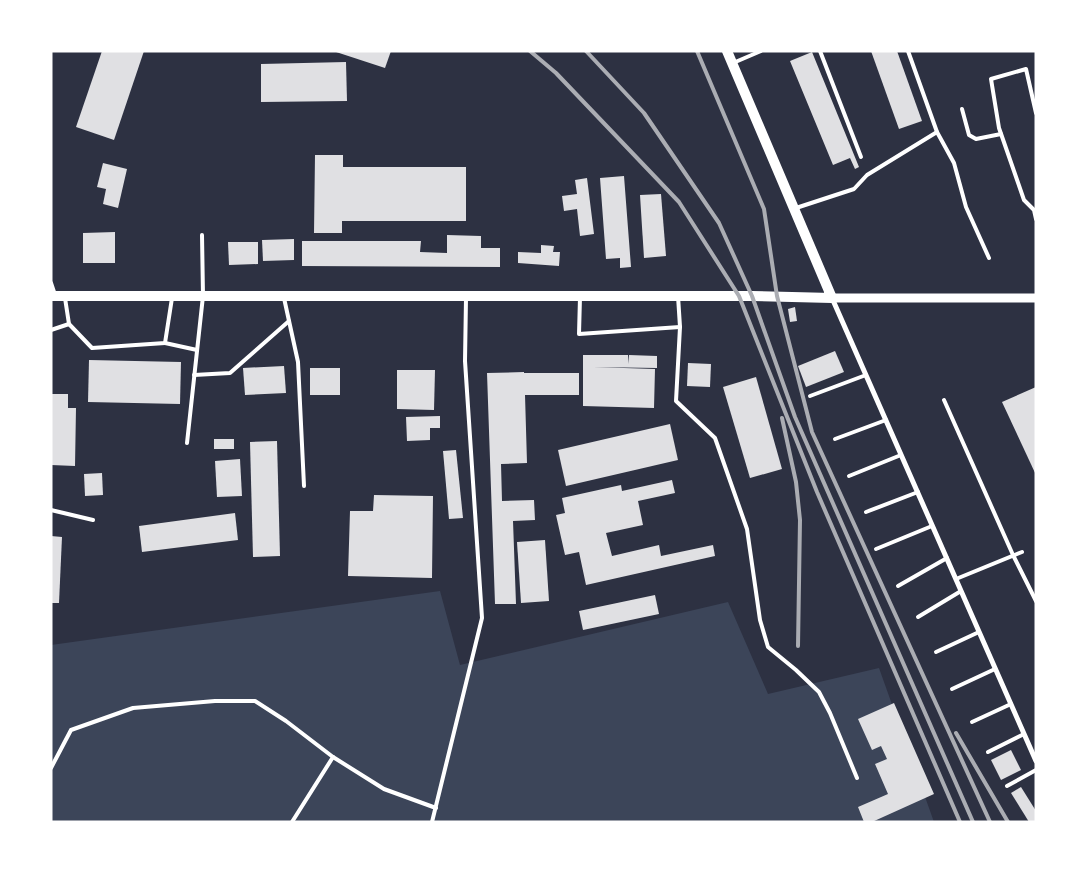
<svg xmlns="http://www.w3.org/2000/svg" width="1087" height="873" font-family="Arial,sans-serif">
	<rect width="100%" height="100%" fill="#2d3142"/>
	<path fill="#3c4559" d="M440,591L460,665L728,602L768,694L879,668L934,822H51V645Z"/>
	<g fill="#e0e0e3">
		<path d="M102,51H144L114,140L76,127Z"/>
		<path d="M333,51H391L385,68Z"/>
		<path d="M871,51H897L922,121L899,129Z"/>
		<path d="M812,52L859,167L855,169L850,158L833,165L790,61Z"/>
		<path d="M346,62L347,101L261,102V64Z"/>
		<path d="M315,155H343V167H466V221H342V233H314Z"/>
		<path d="M103,163L127,169L118,208L103,204L106,189L97,187Z"/>
		<path d="M624,176L631,267L620,268V258L606,259L600,178Z"/>
		<path d="M587,178L594,234L580,236L577,209L564,211L562,196L577,194L575,180Z"/>
		<path d="M661,194L666,256L644,258L640,195Z"/>
		<path d="M115,232V263H83V233Z"/>
		<path d="M447,235L481,236V248H500V267L302,266V241H421L420,252L447,253Z"/>
		<path d="M294,239V260L263,261L262,240Z"/>
		<path d="M228,242H258V264L229,265Z"/>
		<path d="M541,245L554,246L553,252H560L559,266L518,263V252L541,253Z"/>
		<path d="M795,307L797,321L790,322L788,309Z"/>
		<path d="M835,351L844,372L806,387L798,366Z"/>
		<path d="M583,355H628V364L629,355L657,356V368L593,367L655,369L654,408L583,406Z"/>
		<path d="M89,360L181,362L180,404L88,402Z"/>
		<path d="M688,363L711,364L710,387L687,386Z"/>
		<path d="M284,366L286,393L245,395L243,368Z"/>
		<rect x="310" y="368" width="30" height="27"/>
		<path d="M397,370H435L434,410L397,409Z"/>
		<path d="M524,372V373H579V395H525L527,463L501,464L502,501L534,500L535,520L513,521L516,604H495L487,373Z"/>
		<path d="M756,377L782,469L750,478L723,387Z"/>
		<path d="M1036,387V475L1002,402Z"/>
		<path d="M51,394H68V408H76L75,466L51,465Z"/>
		<path d="M440,416V428H430V440L407,441L406,417Z"/>
		<path d="M670,424L678,460L566,486L558,450Z"/>
		<rect x="214" y="439" width="20" height="10"/>
		<path d="M277,441L280,556L253,557L250,442Z"/>
		<path d="M456,450L463,518L449,519L443,451Z"/>
		<path d="M240,459L242,496L217,497L215,461Z"/>
		<path d="M102,473L103,495L85,496L84,474Z"/>
		<path d="M672,480L675,493L638,501L643,525L606,533L612,556L659,545L661,556L713,545L715,556L586,585L579,552L565,555L556,515L565,513L562,498L621,485L622,491Z"/>
		<path d="M374,495L433,496L432,578L348,576L350,511H373Z"/>
		<path d="M235,513L238,540L142,552L139,526Z"/>
		<path d="M51,536L62,537L59,603H51Z"/>
		<path d="M545,540L549,601L521,603L517,542Z"/>
		<path d="M655,595L659,614L583,630L579,611Z"/>
		<path d="M894,703L934,794L872,822H864L858,807L888,794L875,764L887,759L881,746L872,750L858,719Z"/>
		<path d="M1011,750L1021,770L1001,780L991,760Z"/>
		<path d="M1021,787L1036,811V822H1029L1011,793Z"/>
	</g>
	<g fill="none" stroke-linecap="round" stroke-linejoin="round">
		<g stroke="#fff" stroke-width="4">
			<path d="M820,51L861,157"/>
			<path d="M908,51L937,132L954,163L966,207L989,258"/>
			<path d="M733,63L761,51"/>
			<path d="M962,109L969,135L976,139L1001,134"/>
			<path d="M1036,113L1026,69L991,79L999,128L1024,200L1034,210L1036,219"/>
			<path d="M796,208L854,189L867,175L937,132"/>
			<path d="M51,283L55,295"/>
			<path d="M678,296L680,327L676,401L715,438L747,529L760,620L768,647L796,670L819,692L830,713L857,778"/>
			<path d="M580,297L579,334L680,327"/>
			<path d="M65,298L69,324L92,348L165,343L172,298"/>
			<path d="M284,298L298,362L304,486"/>
			<path d="M51,330L69,324"/>
			<path d="M165,343L197,350"/>
			<path d="M194,375L230,373L289,321"/>
			<path d="M810,396L866,375"/>
			<path d="M944,400L1013,555L1036,601"/>
			<path d="M835,439L886,420"/>
			<path d="M187,443L203,296L202,235"/>
			<path d="M849,476L901,455"/>
			<path d="M51,510L93,520"/>
			<path d="M866,512L918,492"/>
			<path d="M876,549L932,526"/>
			<path d="M956,579L1022,552"/>
			<path d="M898,586L947,558"/>
			<path d="M918,617L961,591"/>
			<path d="M936,652L979,632"/>
			<path d="M952,689L995,669"/>
			<path d="M972,722L1011,704"/>
			<path d="M988,752L1024,734"/>
			<path d="M51,768L71,730L133,708L215,701H255L286,721L333,757L384,789L436,808"/>
			<path d="M1007,786L1036,770"/>
			<path d="M292,822L333,757"/>
			<path d="M432,822L482,618L465,361L466,298"/>
		</g>
		<path stroke="#fff" stroke-width="5" d="M832,298L1036,761"/>
		<path stroke="#fff" stroke-width="9" d="M832,298H1036"/>
		<path stroke="#fff" stroke-width="10" d="M51,296H752L832,298L727,51"/>
		<g stroke="#abadb3" stroke-width="4">
			<path d="M530,51L556,73L679,202L739,296L817,492L960,822"/>
			<path d="M586,51L644,113L719,223L752,296L795,417L973,822"/>
			<path d="M697,51L764,209L777,296L812,432L990,822"/>
			<path d="M782,418L796,482L800,520L798,646"/>
			<path d="M956,733L1008,822"/>
		</g>
	</g>
	<rect width="1087" height="873" fill="none" stroke="#ffffff" stroke-width="105"/>
</svg>
